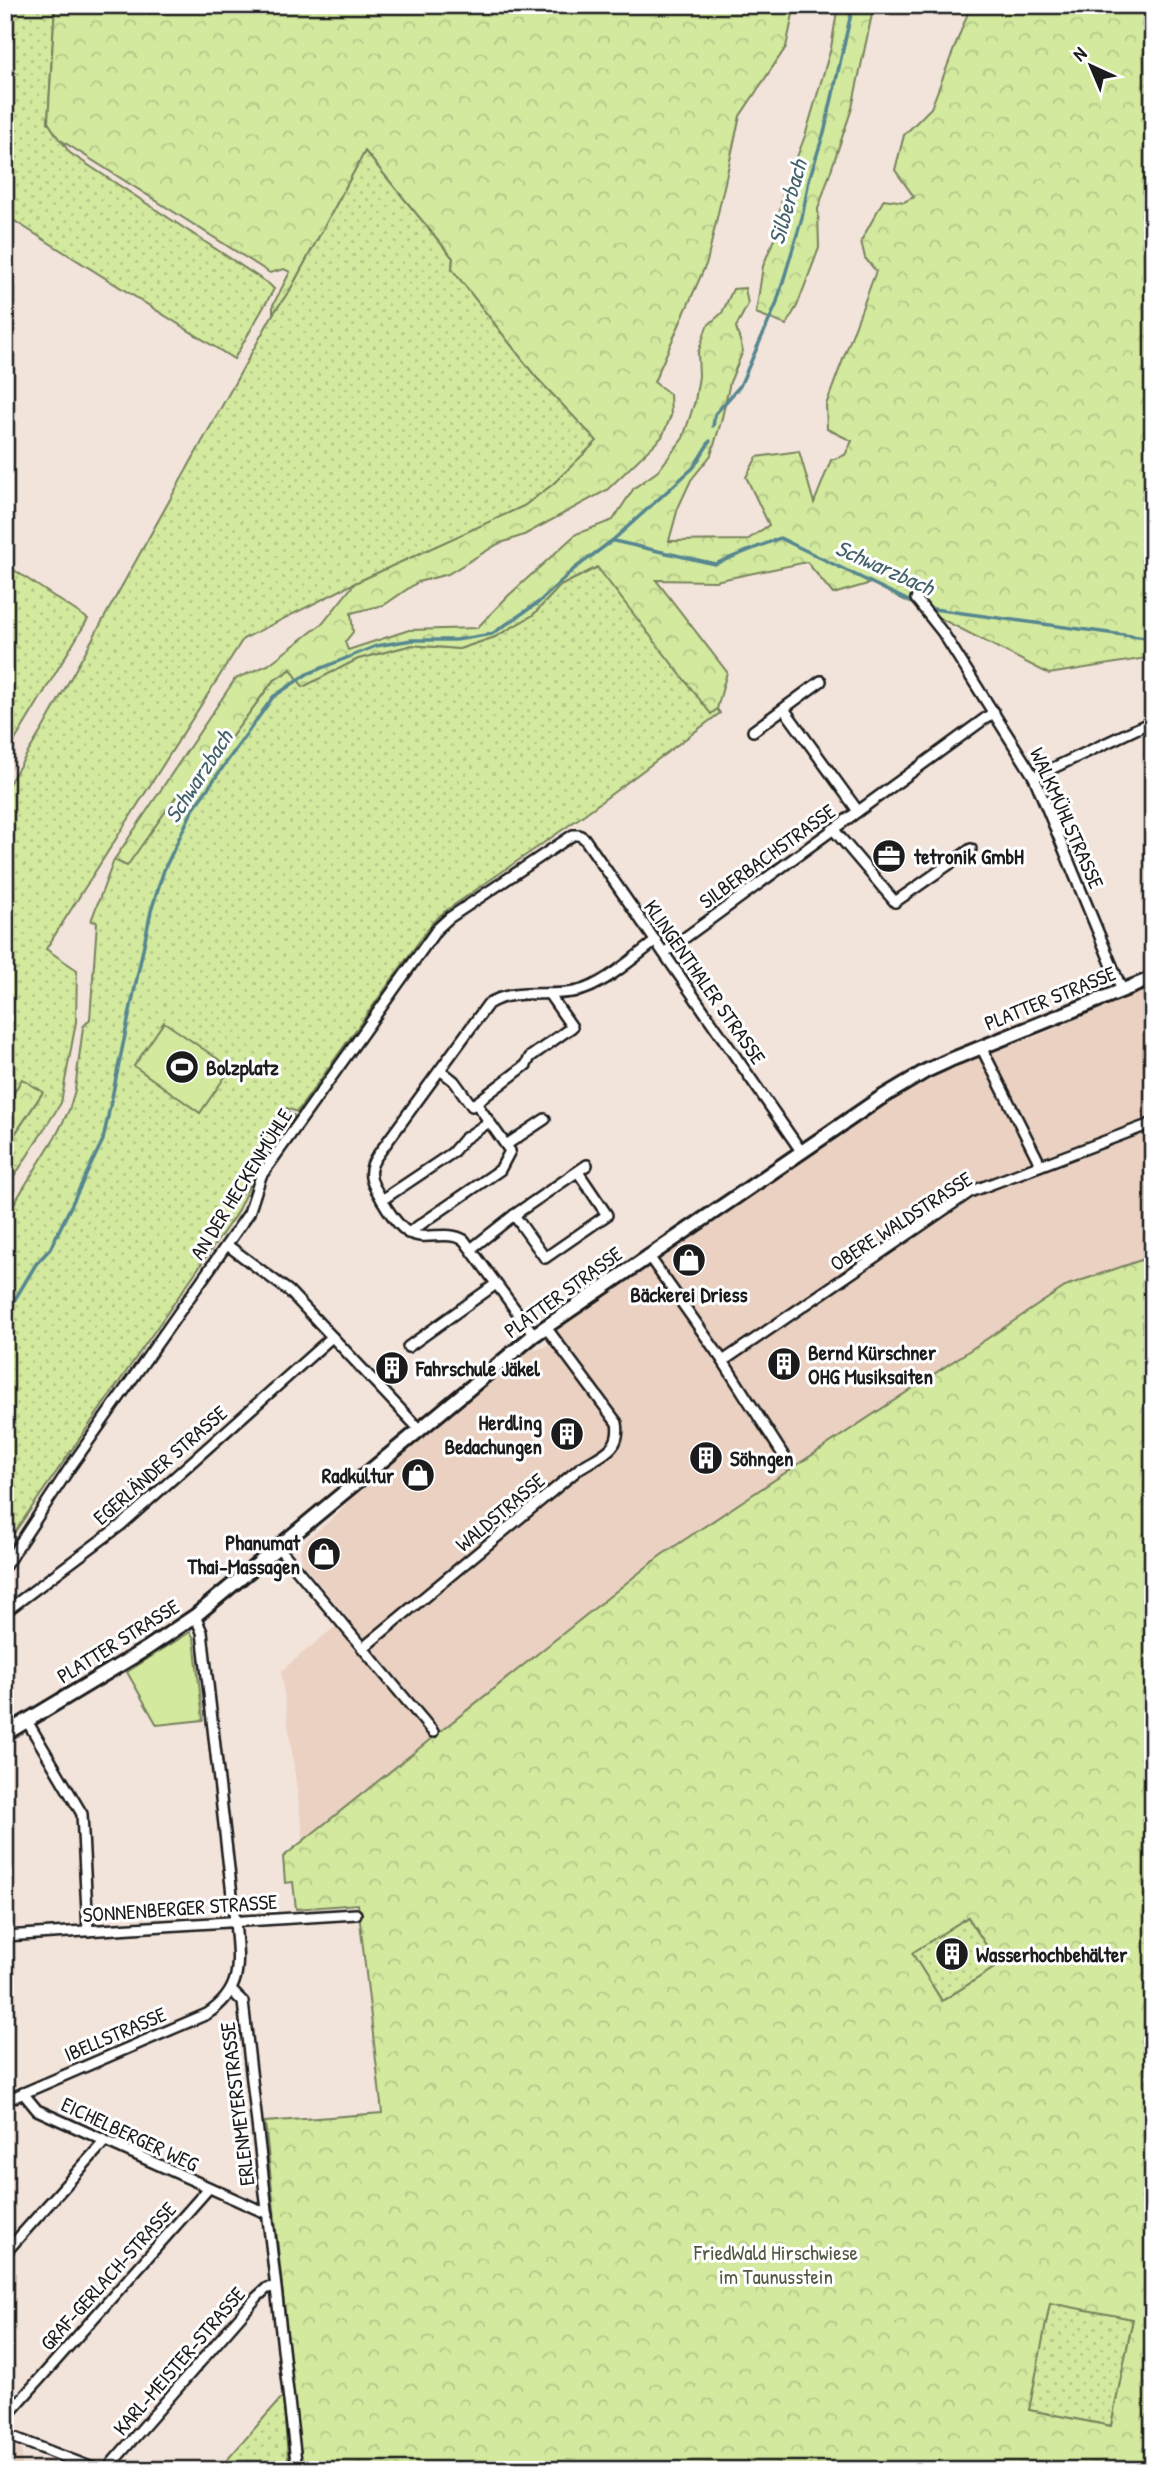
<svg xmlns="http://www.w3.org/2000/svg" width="1158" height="2475" font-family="'Patrick Hand',sans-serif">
	<defs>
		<pattern id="grass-dots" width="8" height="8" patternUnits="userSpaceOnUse" patternTransform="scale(1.75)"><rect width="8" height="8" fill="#d2e99e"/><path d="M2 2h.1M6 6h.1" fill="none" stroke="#b4c788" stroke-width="1.8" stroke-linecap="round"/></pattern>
		<pattern id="forest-crowns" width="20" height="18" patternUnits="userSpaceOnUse" patternTransform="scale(1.75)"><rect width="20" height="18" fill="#d2e99e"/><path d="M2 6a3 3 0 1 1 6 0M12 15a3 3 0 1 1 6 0" fill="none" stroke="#b4c788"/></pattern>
	</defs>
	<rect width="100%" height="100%" fill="#f3e4db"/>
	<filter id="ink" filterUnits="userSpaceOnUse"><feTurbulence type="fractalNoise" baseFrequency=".0143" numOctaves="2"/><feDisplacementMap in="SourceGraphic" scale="14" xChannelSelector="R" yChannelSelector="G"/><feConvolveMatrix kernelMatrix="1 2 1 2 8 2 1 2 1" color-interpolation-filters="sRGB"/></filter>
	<g filter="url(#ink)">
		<g fill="#ead1c2">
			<path d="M1153,985V1256L1068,1285L660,1556L304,1842L281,1671L347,1617L303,1564L300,1551L304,1542L338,1514L358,1490L380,1470L525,1350L545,1347L560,1336L558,1331L562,1324L639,1269L879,1107L964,1062L1002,1046L1035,1037L1061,1026L1090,1010Z"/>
			<path d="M5,2443L22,2450V2470H5Z"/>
		</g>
		<g fill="url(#grass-dots)" stroke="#77825d" stroke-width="2">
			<path d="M5,5H55L48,122L70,153L269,284L274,289L234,359L5,215Z"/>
			<path d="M365,151L453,258L452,269L536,377L598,441L552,485L524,506L355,583L243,639L46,949L77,970L76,1022L61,1103L5,1191V1149L43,1092L22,1080L5,1108V790L43,728L273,314L291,288Z"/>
			<path d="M5,564L88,619L5,757Z"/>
			<path d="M598,567L711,713L717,709L720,713L578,819L444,912L433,922L297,1112L287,1108L250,1160L257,1169L236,1214L7,1543L5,1218L58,1132L69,1110L75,1090L83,1027L90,1019L97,922L91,921L114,860L127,865L177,795L194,787L273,681L292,669L303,686L358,659L412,645L459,649L495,637L533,615L560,586Z"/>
			<path d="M968,1917L999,1965L942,2001L911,1953Z"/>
			<path d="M1050,2302L1133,2319L1111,2426L1028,2410Z"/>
			<path d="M283,2396L289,2470L219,2469Z"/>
		</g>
		<g fill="url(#forest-crowns)" stroke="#77825d" stroke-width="2" fill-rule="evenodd">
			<path d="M55,5H795L786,47L740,116L707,262L654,382L670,394L671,416L662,437L607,490L524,535L498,544L448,574L418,582L384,605L351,613L353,632L345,642L348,650L409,630L477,628L508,596L576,534L613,520L634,488L658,471L683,438L695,401L699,376L698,353L707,326L722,313L733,289L745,288L748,304L736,327L743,351L730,382L721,422L711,455L691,480L678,508L669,541L747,540L769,525L746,477L757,457L799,451L814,503L831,460L845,455L852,441L827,429L826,405L876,271L865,258L861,241L884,199L904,202L914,197L895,170L904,135L931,108L971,5H1153V657L1049,674L871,583L833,594L807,562L715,581L656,580L727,672L717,709L711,714L597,567L560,586L533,615L495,637L459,649L412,645L358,659L303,687L291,669L273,681L194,787L177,795L127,866L114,860L235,679L268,665L323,623L355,583L524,506L552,485L597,441L536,377L452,269L453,258L365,151L291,288L273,314V305L290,272L284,269L270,273L59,139L48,122Z"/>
			<path d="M838,5H874L852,108L818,209L819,248L797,306L786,325L756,313L763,266L776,234L783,193L805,136L831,48Z"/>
			<path d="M22,1079L43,1092L5,1149V1108Z"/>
			<path d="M285,1111L295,1116L257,1169L250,1160Z"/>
			<path d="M1153,1256V2470H301L265,2122L382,2113L358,1904L296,1909L293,1882L285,1883L283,1857L660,1556L1068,1285ZM968,1917L999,1965L942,2001L912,1953ZM1050,2303L1133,2319L1111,2426L1029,2410Z"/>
		</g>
		<g fill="#d2e99e" stroke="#77825d" stroke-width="2">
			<path d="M164,1022L231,1068L200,1113L134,1066Z"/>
			<path d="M190,1632L194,1638L203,1720L157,1725L127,1672Z"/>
		</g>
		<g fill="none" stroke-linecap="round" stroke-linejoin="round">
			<g stroke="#578690" stroke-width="3.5">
				<path d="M713,426L715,414L740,386L776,305L802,218L809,180L825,129L853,5"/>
				<path d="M614,541L715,564L780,538L919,606"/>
				<path d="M926,608L1153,639"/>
				<path d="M5,1316L36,1264L50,1249L103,1140L151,911L164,870L193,809L273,697L307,674L376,646L412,640H456L492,634L539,602L574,569L613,540L693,468L710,441"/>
			</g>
			<g stroke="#1c1c1c" stroke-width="14">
				<g id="minor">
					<path d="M916,599L943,633L1034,777L1122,990"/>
					<path d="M784,709L858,811"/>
					<path d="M753,731L821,681"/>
					<path d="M1034,777L1153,721"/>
					<path d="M833,829L895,902L971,849"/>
					<path d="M664,953L994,712"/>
					<path d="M981,1047L1040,1164"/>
					<path d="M476,1103L526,1065L530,1057L572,1027L549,994"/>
					<path d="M506,1145L545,1119"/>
					<path d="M382,1200L452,1153L464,1139L489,1122"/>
					<path d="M514,1215L545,1258L607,1215L578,1172"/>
					<path d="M408,1233L500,1170L510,1151L476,1103L472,1106L454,1081L440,1070"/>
					<path d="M227,1245L289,1291L419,1429"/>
					<path d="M471,1249L514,1215L587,1165"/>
					<path d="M648,1255L723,1361L970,1192L1153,1123"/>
					<path d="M534,1335L464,1240C447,1229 422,1243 406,1231C393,1221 382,1200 374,1186C368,1175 370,1166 377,1156L488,1004C514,987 549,998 578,991C603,986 635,956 656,941"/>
					<path d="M408,1347L496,1284"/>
					<path d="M723,1361L787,1461"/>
					<path d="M278,1547L433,1732"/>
					<path d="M5,1566L71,1466L249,1213L261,1176L437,929L449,918L573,835H579L584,838L801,1151"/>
					<path d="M5,1612L121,1525L332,1337"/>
					<path d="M363,1648L580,1468C600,1455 622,1450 617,1423L545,1326"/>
					<path d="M27,1721L82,1814L88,1931"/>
					<path d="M5,1936L356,1914"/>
					<path d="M231,1990L243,2002L297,2470"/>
					<path d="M23,2093L37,2110L268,2214"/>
					<path d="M5,2101L207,2014C245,1989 238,1961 235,1921L202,1632L195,1616"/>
					<path d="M5,2253L105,2141"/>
					<path d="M5,2418L208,2189"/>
					<path d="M5,2434L98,2470"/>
					<path d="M112,2463L257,2297L267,2288L275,2287"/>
				</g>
			</g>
			<g stroke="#1c1c1c" stroke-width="18">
				<path id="secondary" d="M5,1734L146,1649L195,1616L534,1335L879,1099L926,1071L950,1060L1153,978"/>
			</g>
			<use href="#minor" stroke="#fff" stroke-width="9"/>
			<use href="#secondary" stroke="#fff" stroke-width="12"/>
		</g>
	</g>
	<defs>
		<g id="office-disc" transform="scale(1.75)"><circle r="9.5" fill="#1c1c1c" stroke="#fff"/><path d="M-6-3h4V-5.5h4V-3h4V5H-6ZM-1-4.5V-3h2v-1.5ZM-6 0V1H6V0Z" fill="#fff"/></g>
		<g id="stadium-disc" transform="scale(1.75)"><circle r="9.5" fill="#1c1c1c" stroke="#fff"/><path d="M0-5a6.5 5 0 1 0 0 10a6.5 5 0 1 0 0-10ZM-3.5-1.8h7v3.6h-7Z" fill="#fff"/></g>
		<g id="shop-disc" transform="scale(1.75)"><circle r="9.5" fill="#1c1c1c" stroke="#fff"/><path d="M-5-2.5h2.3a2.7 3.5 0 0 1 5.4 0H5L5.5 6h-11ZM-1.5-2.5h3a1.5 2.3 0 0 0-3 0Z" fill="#fff"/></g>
		<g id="building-disc" transform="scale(1.75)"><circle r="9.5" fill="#1c1c1c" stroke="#fff"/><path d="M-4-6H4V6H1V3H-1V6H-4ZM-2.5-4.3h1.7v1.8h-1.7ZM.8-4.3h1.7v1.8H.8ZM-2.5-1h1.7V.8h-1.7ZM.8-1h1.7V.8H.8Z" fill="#fff"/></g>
	</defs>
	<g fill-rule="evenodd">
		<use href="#office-disc" x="889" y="856"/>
		<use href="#stadium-disc" x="182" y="1067"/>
		<use href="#shop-disc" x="689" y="1260"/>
		<use href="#building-disc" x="784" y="1364"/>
		<use href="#building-disc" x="392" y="1368"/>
		<use href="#building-disc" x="567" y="1434"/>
		<use href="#building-disc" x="706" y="1458"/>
		<use href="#shop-disc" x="418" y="1475"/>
		<use href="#shop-disc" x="324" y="1554"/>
		<use href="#building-disc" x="952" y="1954"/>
	</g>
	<g text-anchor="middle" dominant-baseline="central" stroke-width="6" stroke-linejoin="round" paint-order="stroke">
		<g font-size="21" fill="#1c1c1c" stroke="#fff">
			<text transform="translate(1067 818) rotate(66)">WALKMÜHLSTRASSE</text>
			<text transform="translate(767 856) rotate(-36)">SILBERBACHSTRASSE</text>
			<text transform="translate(705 982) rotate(55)">KLINGENTHALER STRASSE</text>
			<text transform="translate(1050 998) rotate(-22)">PLATTER STRASSE</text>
			<text transform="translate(241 1184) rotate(-58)">AN DER HECKENMÜHLE</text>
			<text transform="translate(901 1221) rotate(-33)">OBERE WALDSTRASSE</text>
			<text transform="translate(563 1292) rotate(-36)">PLATTER STRASSE</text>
			<text transform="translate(160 1465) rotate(-41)">EGERLÄNDER STRASSE</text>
			<text transform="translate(500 1512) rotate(-40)">WALDSTRASSE</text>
			<text transform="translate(118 1641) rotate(-32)">PLATTER STRASSE</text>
			<text transform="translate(180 1908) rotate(-4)">SONNENBERGER STRASSE</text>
			<text transform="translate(115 2034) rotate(-23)">IBELLSTRASSE</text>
			<text transform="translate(237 2104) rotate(-97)">ERLENMEYERSTRASSE</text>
			<text transform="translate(130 2134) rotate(25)">EICHELBERGER WEG</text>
			<text transform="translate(108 2276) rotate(-48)">GRAF-GERLACH-STRASSE</text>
			<text transform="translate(179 2361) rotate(-49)">KARL-MEISTER-STRASSE</text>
		</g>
		<g font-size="21" font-weight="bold" fill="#1c1c1c" stroke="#fff" text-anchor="start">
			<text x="914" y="856">tetronik GmbH</text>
			<text x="206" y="1067">Bolzplatz</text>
			<text x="689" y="1294" text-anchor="middle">Bäckerei Driess</text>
			<text x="808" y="1352">Bernd Kürschner<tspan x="808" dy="24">OHG Musiksaiten</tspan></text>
			<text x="416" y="1368">Fahrschule Jäkel</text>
			<text x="542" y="1422" text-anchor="end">Herdling<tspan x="542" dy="24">Bedachungen</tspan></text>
			<text x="730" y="1458">Söhngen</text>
			<text x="394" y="1475" text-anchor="end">Radkultur</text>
			<text x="300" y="1542" text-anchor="end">Phanumat<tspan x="300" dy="24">Thai-Massagen</tspan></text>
			<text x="976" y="1954">Wasserhochbehälter</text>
		</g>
		<g font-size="21" fill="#535a43" stroke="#fff">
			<text x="776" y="2252">FriedWald Hirschwiese<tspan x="776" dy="24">im Taunusstein</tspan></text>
		</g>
		<g font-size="23" font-style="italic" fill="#446269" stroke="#fff">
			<text transform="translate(787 202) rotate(-74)">Silberbach</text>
			<text transform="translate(885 567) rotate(24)">Schwarzbach</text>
			<text transform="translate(198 776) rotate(-57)">Schwarzbach</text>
		</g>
	</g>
	<rect width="1158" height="2475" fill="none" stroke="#fff" stroke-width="28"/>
	<rect x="14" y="14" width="1130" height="2447" fill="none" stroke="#1c1c1c" stroke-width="2.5" filter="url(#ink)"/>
	<g transform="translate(1091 66) rotate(316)" stroke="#ffffff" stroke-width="5" paint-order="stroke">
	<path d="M0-5L12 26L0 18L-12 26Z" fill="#1c1c1c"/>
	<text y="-10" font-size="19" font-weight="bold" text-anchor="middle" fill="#1c1c1c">N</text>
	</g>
</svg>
